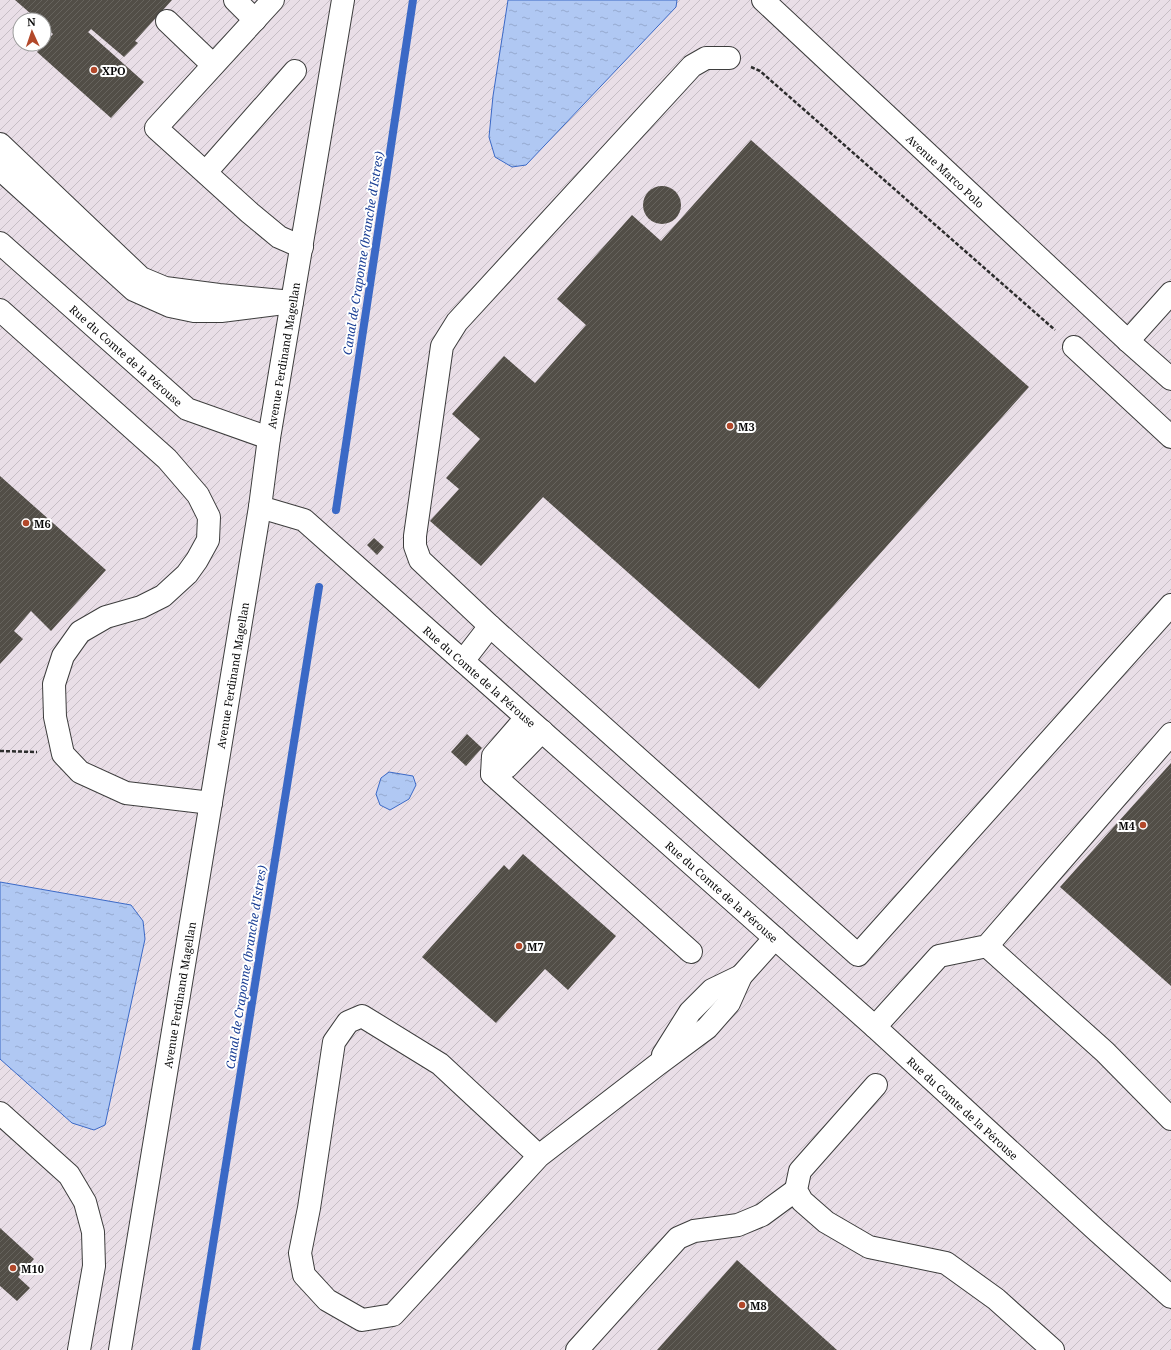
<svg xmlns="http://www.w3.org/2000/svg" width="1171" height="1350" font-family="'Noto Serif',serif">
	<defs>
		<pattern id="industrial-furrows" width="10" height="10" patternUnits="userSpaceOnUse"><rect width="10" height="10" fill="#e9dee7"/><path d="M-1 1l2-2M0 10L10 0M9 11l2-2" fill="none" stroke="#c6bdc5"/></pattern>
		<pattern id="water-ripples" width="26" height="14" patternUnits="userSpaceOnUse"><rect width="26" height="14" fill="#b0c8f3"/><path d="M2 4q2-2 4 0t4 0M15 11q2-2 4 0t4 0" fill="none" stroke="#96aacf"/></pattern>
		<pattern id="building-hatch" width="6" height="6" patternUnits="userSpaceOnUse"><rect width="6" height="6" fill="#524e47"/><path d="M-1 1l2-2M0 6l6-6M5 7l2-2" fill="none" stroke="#66635d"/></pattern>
	</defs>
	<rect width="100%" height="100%" fill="#fcfee9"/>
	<path fill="url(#industrial-furrows)" fill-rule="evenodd" d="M0,0H1171V1350H0ZM20,20H44V44H20Z"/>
	<g fill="url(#water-ripples)" stroke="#3b69c6">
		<path d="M508,0H677L676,7L526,165L512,167L495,157L489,137L493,96Z"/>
		<path d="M389,772L413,776L416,785L409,799L390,810L380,805L376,794L381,778Z"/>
		<path d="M0,882L131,905L143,921L145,939L105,1125L94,1130L72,1123L0,1059Z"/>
	</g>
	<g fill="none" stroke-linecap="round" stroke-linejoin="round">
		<g stroke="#3b69c6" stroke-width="8">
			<path d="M336,510L413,0"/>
			<path d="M196,1350L319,587"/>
		</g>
	</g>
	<g fill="url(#building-hatch)">
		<path d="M15,0H172L135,41L138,43L124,57L91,29L88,32L144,82L111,118L37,52L53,34L44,26V20H38Z"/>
		<path d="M751,140L1029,387L759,689L543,497L481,566L430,521L459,489L446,478L480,439L452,414L504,356L535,383L586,325L557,299L632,215L661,241Z"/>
		<circle cx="662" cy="205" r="19"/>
		<path d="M0,476L106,570L51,631L31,611L14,631L23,639L0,664Z"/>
		<path d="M374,538L384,547L377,555L367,545Z"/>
		<path d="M467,734L482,748L466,766L451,752Z"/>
		<path d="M1171,763V986L1060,887Z"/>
		<path d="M523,854L616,936L568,990L545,969L496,1023L422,957L504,865L509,870Z"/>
		<path d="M0,1228L34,1259L18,1277L30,1288L17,1301L0,1286Z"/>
		<path d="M737,1260L837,1350H657Z"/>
	</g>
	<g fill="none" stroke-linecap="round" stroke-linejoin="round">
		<g stroke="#3d3d3d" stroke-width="24">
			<g id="minor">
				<path d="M235,0L255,20"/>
				<path d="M273,0L156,128L250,213L279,237L302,247"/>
				<path id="s1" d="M763,0L1128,341L1171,379"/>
				<path d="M167,21L213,65"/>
				<path d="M729,58H706L692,66L457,322L442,346L415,536V546L420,560L490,626L858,955L1171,605"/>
				<path d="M0,144L141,278L165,288L219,295L292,302L221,311H194L170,306L134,290L0,169"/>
				<path d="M206,172L295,71"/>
				<path id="s2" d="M0,243L187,409L269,438"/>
				<path d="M0,310L167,459L198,495L209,517L208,540L197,560L187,574L163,596L141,607L106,617L80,632L63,656L54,684L55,717L63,754L80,772L126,793L211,803"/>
				<path d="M1128,341L1171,293"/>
				<path d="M1074,347L1171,437"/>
				<path id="s3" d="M260,507L304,520L875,1027L1096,1230L1171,1297"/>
				<path d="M463,661L490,626"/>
				<path d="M526,718L493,756L492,774L507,767L542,731"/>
				<path d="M492,774L691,952"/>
				<path d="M987,946L1105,1052L1171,1119"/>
				<path d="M875,1027L939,956L987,946L1171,734"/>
				<path d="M663,1055L690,1012L712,990L741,976"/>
				<path d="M876,1085L800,1171L796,1190L802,1201L826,1222L869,1247L946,1263L996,1299L1053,1350"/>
				<path d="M0,1113L69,1175L85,1202L93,1232L94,1266L79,1350"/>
				<path d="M539,1156L440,1064L362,1016L348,1022L334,1042L309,1208L300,1253L304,1275L327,1300L362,1320L393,1315L539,1156L657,1065L707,1028L729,1003L741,976L775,938"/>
				<path id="s4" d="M120,1350L260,507L269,438L343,0"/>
				<path d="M577,1350L678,1238L694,1231L738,1225L762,1215L796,1190"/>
			</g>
		</g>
		<g stroke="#2c2c2c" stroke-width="2.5" stroke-dasharray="4 2" stroke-linecap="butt">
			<path d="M751,67L760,71L1055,330"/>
			<path d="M0,751L37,752"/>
		</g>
		<use href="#minor" stroke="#fff" stroke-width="22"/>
	</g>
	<g fill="#b2482a" stroke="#fff" stroke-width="1.5">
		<circle cx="94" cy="70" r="4"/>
		<circle cx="730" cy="426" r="4"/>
		<circle cx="26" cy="523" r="4"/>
		<circle cx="1143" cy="825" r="4"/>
		<circle cx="519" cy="946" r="4"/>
		<circle cx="13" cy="1268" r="4"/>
		<circle cx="742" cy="1305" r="4"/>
	</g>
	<g text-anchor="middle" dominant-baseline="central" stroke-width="4" stroke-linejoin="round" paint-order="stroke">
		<g font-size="11" font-weight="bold" fill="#0a0a0a" stroke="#fff" text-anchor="start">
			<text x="102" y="70">XPO</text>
			<text x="738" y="426">M3</text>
			<text x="34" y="523">M6</text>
			<text x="1135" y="825" text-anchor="end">M4</text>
			<text x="527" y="946">M7</text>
			<text x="21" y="1268">M10</text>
			<text x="750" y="1305">M8</text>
		</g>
		<g font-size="11" fill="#0a0a0a" stroke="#fff">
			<text stroke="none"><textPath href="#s1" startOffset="250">Avenue Marco Polo</textPath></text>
			<text stroke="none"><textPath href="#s2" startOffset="169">Rue du Comte de la Pérouse</textPath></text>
			<text stroke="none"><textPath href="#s4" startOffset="1008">Avenue Ferdinand Magellan</textPath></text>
			<text stroke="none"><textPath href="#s4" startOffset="684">Avenue Ferdinand Magellan</textPath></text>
			<text stroke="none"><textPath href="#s3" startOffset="281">Rue du Comte de la Pérouse</textPath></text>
			<text stroke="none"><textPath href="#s3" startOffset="605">Rue du Comte de la Pérouse</textPath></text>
			<text stroke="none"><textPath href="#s4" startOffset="360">Avenue Ferdinand Magellan</textPath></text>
			<text stroke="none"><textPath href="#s3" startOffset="929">Rue du Comte de la Pérouse</textPath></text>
		</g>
		<g font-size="12" font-style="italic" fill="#1b3f95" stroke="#fff">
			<text transform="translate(363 253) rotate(-81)">Canal de Craponne (branche d'Istres)</text>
			<text transform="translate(246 967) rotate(-81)">Canal de Craponne (branche d'Istres)</text>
		</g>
	</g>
	<g transform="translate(32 32) rotate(357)"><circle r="19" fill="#ffffff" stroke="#9d9d9d"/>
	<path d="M0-3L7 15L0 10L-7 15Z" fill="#b2482a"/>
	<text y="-6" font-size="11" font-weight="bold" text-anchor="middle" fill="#0a0a0a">N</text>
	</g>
</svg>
